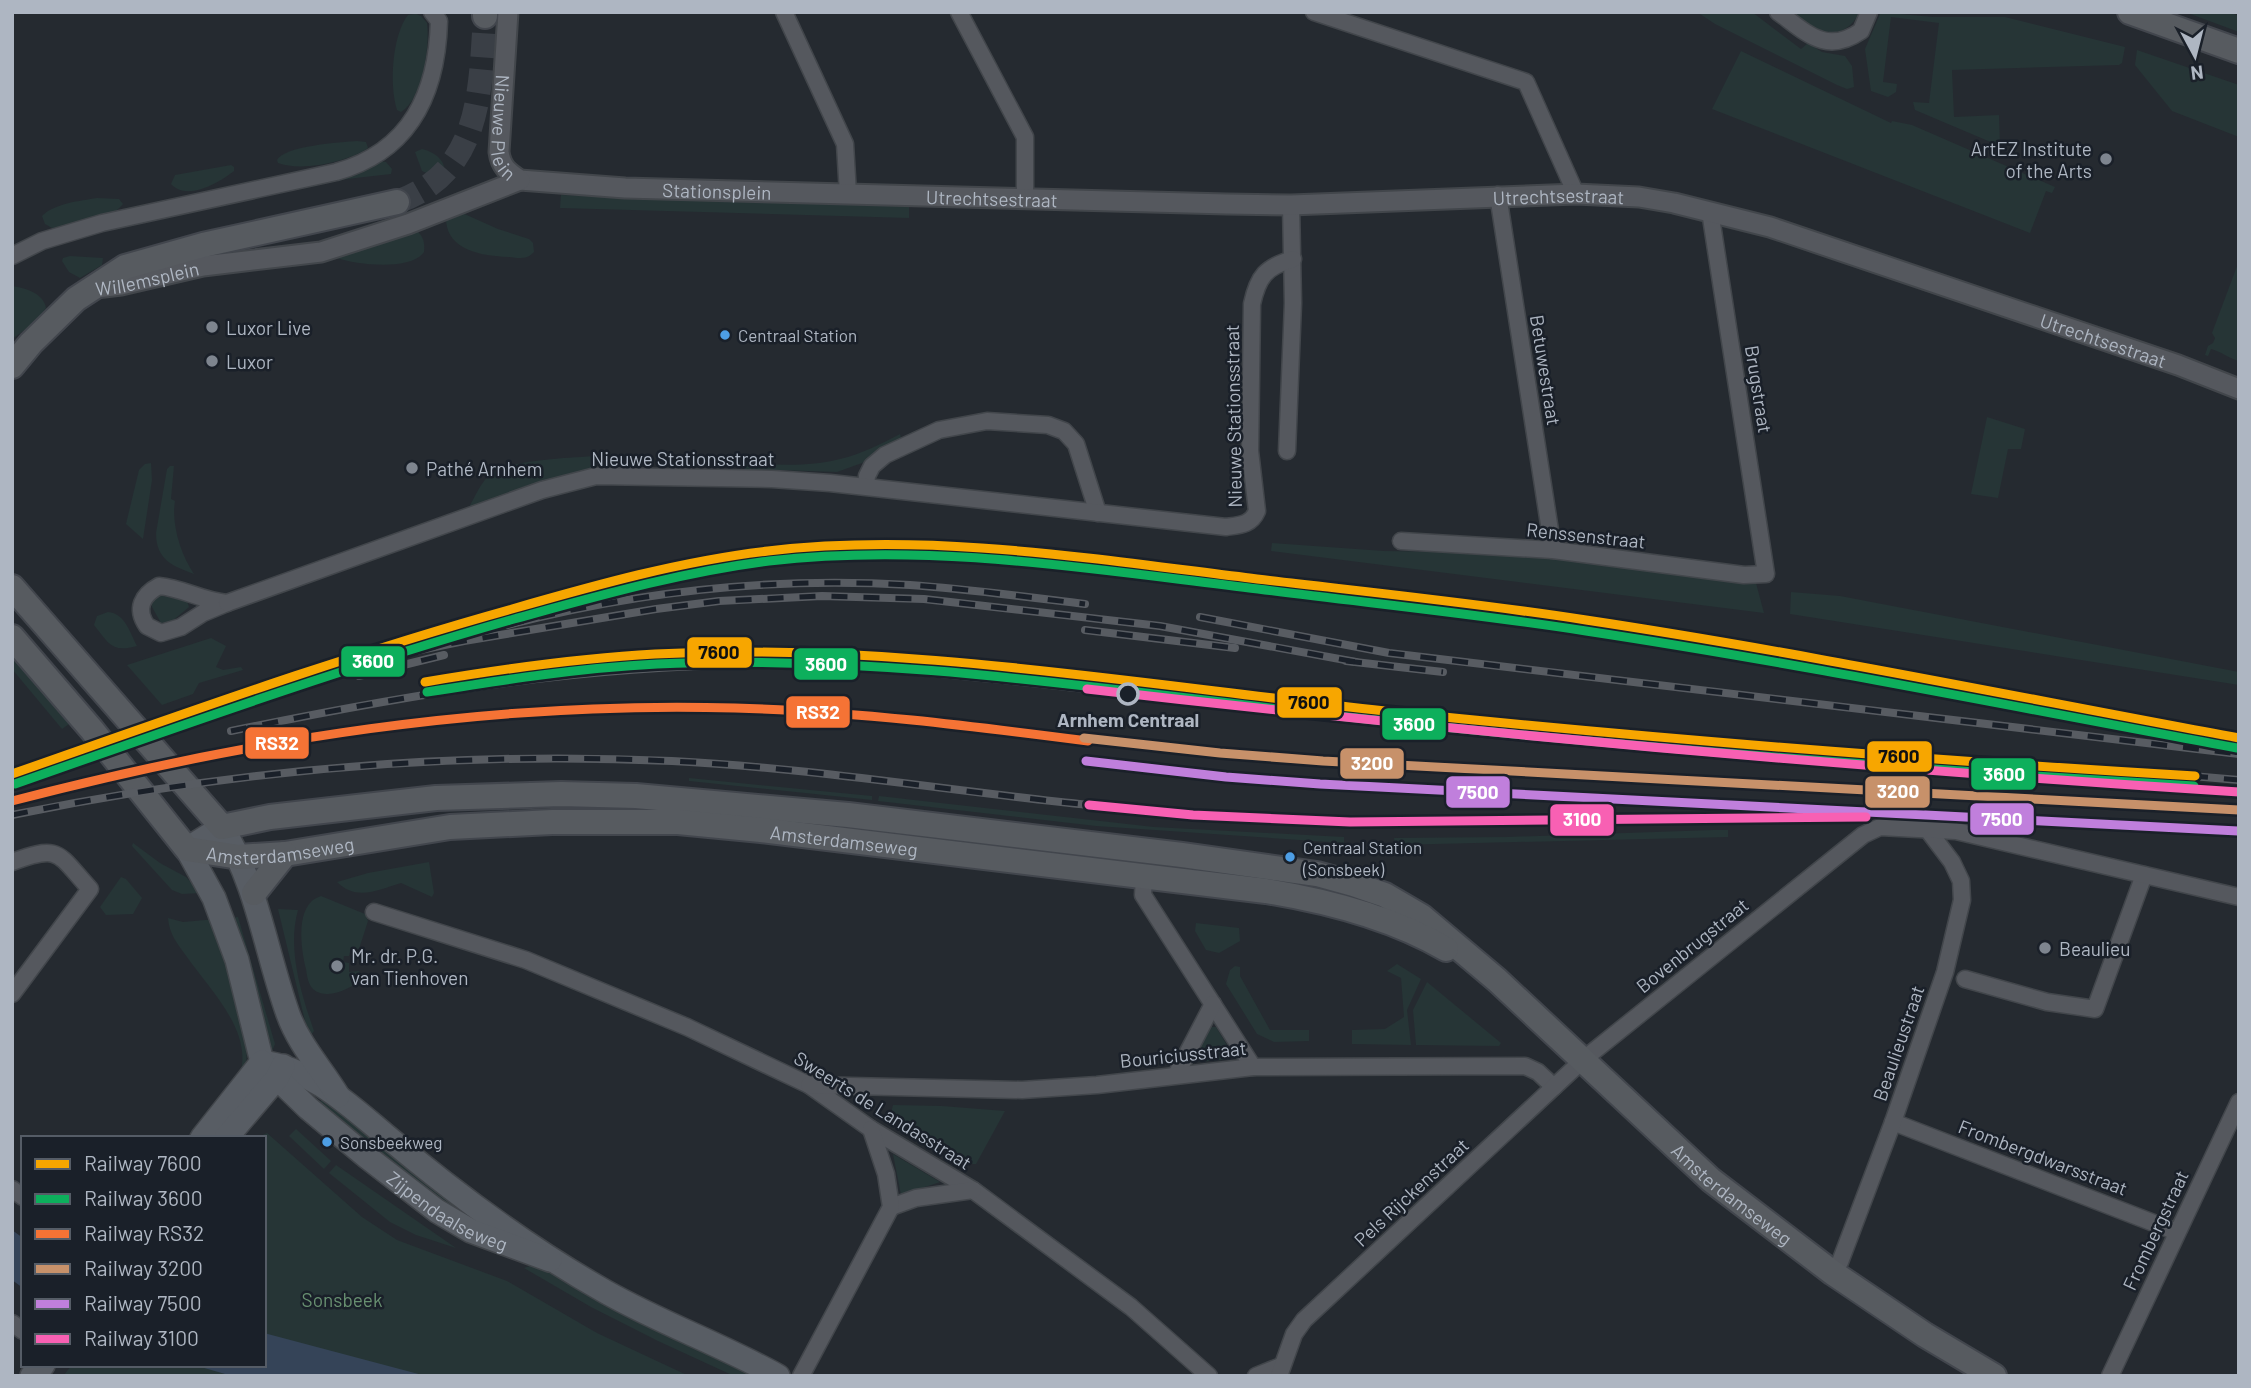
<svg xmlns="http://www.w3.org/2000/svg" width="2251" height="1388" font-family="Barlow,sans-serif">
	<rect width="100%" height="100%" fill="#252a30"/>
	<g fill="#263536">
		<path d="M1697,12H1752L1801,49L1808,43L1822,52L1845,56L1852,66L1854,87L1847,89L1837,85L1715,24Z"/>
		<path d="M1792,12H1860C1841,46 1815,31 1792,12Z"/>
		<path d="M2185,12H2229L2239,16V32Z"/>
		<path d="M1889,13L1933,17H2005L2125,47L2122,63L2119,65L1952,70L1954,117L1999,115L2000,146L1915,110L1913,102L1929,103L1939,23L1891,17L1883,82L1897,84L1896,92L1888,97L1871,91L1865,49L1880,14Z"/>
		<path d="M416,14L421,16L427,23C430,47 423,98 401,112L397,110C389,86 392,35 408,15Z"/>
		<path d="M2137,50L2239,85V137L2172,111L2135,65Z"/>
		<path d="M1741,51L1891,123L1892,121L1912,125L2055,187L2052,193L2046,191L2030,233L1712,109Z"/>
		<path d="M357,141L366,142L368,148C348,162 301,172 278,163L277,160C284,146 341,142 357,141Z"/>
		<path d="M422,149C436,152 452,165 440,179L422,171L415,152Z"/>
		<path d="M379,161L386,162L392,169L391,174L347,179L98,231Z"/>
		<path d="M231,165L234,167V171C220,182 187,202 171,184L175,175Z"/>
		<path d="M561,195L909,206V218L560,208Z"/>
		<path d="M97,198L119,199L123,204C111,220 78,223 59,228H52L45,224L42,216C55,203 80,201 97,198Z"/>
		<path d="M460,212L498,229L529,239L533,243L534,252C527,260 519,258 509,257C483,256 446,251 446,218Z"/>
		<path d="M415,229C423,236 425,241 424,252C411,271 357,265 337,258L336,255Z"/>
		<path d="M70,256L103,258L102,265L80,278L69,272L62,261L63,258Z"/>
		<path d="M2239,261V361C2228,358 2222,352 2211,349L2208,356L2205,355L2208,346L2213,343L2215,338L2212,333Z"/>
		<path d="M12,286C26,288 43,293 46,308L36,322L12,339Z"/>
		<path d="M1987,417L2025,429L2021,449H2008L1998,498L1971,494Z"/>
		<path d="M900,434L902,442L882,450L862,463L837,472L744,469L747,463C777,465 810,467 840,459C861,454 881,444 900,434Z"/>
		<path d="M600,456L593,469L468,509C475,497 481,481 492,473C509,460 576,457 600,456Z"/>
		<path d="M151,463L152,480L143,539L126,524L139,470L145,464Z"/>
		<path d="M170,466H174L171,499L175,501C171,524 181,555 194,574C173,566 156,560 156,533L167,469Z"/>
		<path d="M1272,543L1384,551L1526,553L1756,583L1764,613L1271,551Z"/>
		<path d="M1791,592L1840,596L2239,672V685L1790,614Z"/>
		<path d="M158,595L187,601L189,607L171,622L161,623L152,607V600Z"/>
		<path d="M108,612C125,613 130,633 137,646C112,653 109,644 94,625L97,616Z"/>
		<path d="M211,638L226,646L216,667L223,670L241,667L243,670L199,683L193,694L162,705L127,665Z"/>
		<path d="M12,658L69,724L62,729L12,669Z"/>
		<path d="M689,778L872,796V800L689,781Z"/>
		<path d="M879,796L1154,827L1344,837V843L1096,826L878,801Z"/>
		<path d="M1713,830H1728V837L1395,845L1394,838L1507,837Z"/>
		<path d="M133,843L160,863L186,877L201,893L182,894L172,890L132,846Z"/>
		<path d="M429,862L434,893L432,897L401,883C380,889 357,902 337,882L368,873Z"/>
		<path d="M121,877L126,879L142,898L133,914L106,915L100,907Z"/>
		<path d="M321,896L365,914L368,921L359,949L351,948L349,956H344L343,962L349,963V972L359,971L363,980C353,985 340,994 328,994C323,994 317,993 313,989C308,984 307,976 306,969C301,949 294,904 321,896Z"/>
		<path d="M278,909L298,910C287,949 301,993 314,1031L311,1035L305,1021Z"/>
		<path d="M238,917L275,1044L272,1051L229,918Z"/>
		<path d="M168,918L183,922L216,919L247,1049L246,1067L240,1074C253,1031 210,990 187,957C178,945 169,934 168,918Z"/>
		<path d="M1196,923L1239,928L1240,941L1219,953L1206,950L1195,931Z"/>
		<path d="M1397,964L1421,979L1407,1010L1411,1045L1352,1044V1030L1385,1029L1404,1017L1401,978L1387,971Z"/>
		<path d="M1235,966L1240,967V976L1270,1030H1309V1041L1274,1042L1257,1034L1226,984L1230,970Z"/>
		<path d="M1427,982L1501,1043L1499,1046L1416,1045L1413,1010Z"/>
		<path d="M1210,1027H1216L1233,1055L1230,1059L1199,1062L1196,1057Z"/>
		<path d="M324,1098L477,1216L474,1226L317,1104Z"/>
		<path d="M893,1105L942,1106L1005,1111L976,1164H973L891,1113Z"/>
		<path d="M296,1129L331,1161L324,1169L289,1136Z"/>
		<path d="M267,1133L362,1217L397,1240L507,1281L597,1333L689,1376H63L72,1365H264V1138H256Z"/>
		<path d="M893,1154L940,1182L901,1195Z"/>
		<path d="M336,1165L456,1248L416,1235L390,1222L329,1173Z"/>
		<path d="M536,1264L758,1376H734L658,1341L591,1307L524,1268Z"/>
	</g>
	<g fill="#354458">
		<path d="M12,1230L23,1238V1288L12,1280Z"/>
		<path d="M264,1333L426,1376H232L194,1365H264Z"/>
	</g>
	<g fill="none" stroke-linecap="round" stroke-linejoin="round">
		<path stroke="#3a3f46" stroke-width="24" stroke-dasharray="24 12" stroke-linecap="butt" d="M397,202C481,172 480,93 485,16"/>
		<g stroke="#42464b" stroke-width="19">
			<g id="minor">
				<path d="M784,12L845,144L848,194"/>
				<path d="M959,12L1025,137V199"/>
				<path d="M1314,12L1526,82L1576,194"/>
				<path d="M1778,12C1807,33 1826,55 1861,31L1869,12"/>
				<path d="M1498,195L1553,550"/>
				<path d="M12,256L42,241L102,223L336,172C411,151 437,93 439,21L432,12"/>
				<path d="M1287,451L1293,303L1291,205"/>
				<path d="M866,486L867,476L872,466L885,455L939,430L987,421L1048,425L1064,431L1076,444L1098,513"/>
				<path d="M1401,541L1553,550L1744,575L1766,574L1710,211"/>
				<path d="M159,586C183,588 202,601 227,603L203,613L181,627L161,633L147,626C135,609 142,595 159,586Z"/>
				<path d="M227,603L542,490L596,476L772,479L830,483L1226,527C1240,525 1251,525 1257,511L1250,451L1252,304C1258,276 1266,267 1293,259"/>
				<path d="M12,862C61,844 57,853 90,889L12,994"/>
				<path d="M1144,877L1143,895L1253,1067"/>
				<path d="M374,912L526,960L687,1027L809,1085L871,1129L973,1190L1131,1307L1209,1376"/>
				<path d="M1965,979L2047,1002L2095,1009L2144,875"/>
				<path d="M1176,1075L1213,1004"/>
				<path d="M809,1085L1022,1090L1097,1085L1253,1067L1525,1066L1538,1072L1554,1087"/>
				<path d="M1893,1122L2177,1232"/>
				<path d="M12,1189L23,1197"/>
				<path d="M891,1207L916,1198L973,1190"/>
				<path d="M1833,1273L1840,1262L1893,1122L1945,972L1962,900L1961,881L1952,862L1927,829"/>
				<path d="M12,1323L23,1331"/>
				<path d="M801,1376L891,1207L886,1174L871,1129"/>
				<path d="M1256,1376L1281,1366"/>
				<path d="M1279,1376L1294,1334L1304,1320L1584,1059L1863,835L1880,827L1956,831L2239,897"/>
				<path d="M2110,1376L2239,1102"/>
			</g>
		</g>
		<g stroke="#42464b" stroke-width="23">
			<g id="tertiary">
				<path id="s1" d="M508,12L499,152C501,167 508,172 520,180L625,188L1227,204L1291,205L1576,194L1639,197L1674,203L1770,227L2178,365L2239,389"/>
				<path id="s2" d="M96,288L121,285L203,266L321,252L408,224L520,180"/>
			</g>
		</g>
		<g stroke="#42464b" stroke-width="26">
			<g id="secondary">
				<path d="M262,1062C311,1069 348,1104 384,1134C454,1193 526,1247 606,1292C661,1323 722,1345 778,1376"/>
				<path id="s3" d="M338,1096C321,1068 299,1045 288,1014C265,949 258,887 222,827L187,849L214,898L237,960L262,1062L277,1078L308,1108L367,1157L437,1211L471,1231L550,1260"/>
				<path d="M202,1138L262,1062"/>
				<path d="M226,1138L277,1078L283,1066"/>
				<path d="M32,1376L43,1365"/>
			</g>
		</g>
		<g stroke="#42464d" stroke-width="28">
			<g id="primary">
				<path d="M2130,12L2239,51"/>
				<path d="M485,16V12"/>
				<path d="M12,366L31,343L76,299L125,267L203,245L397,202"/>
				<path id="s4" d="M12,587L222,827L270,817L436,798L561,794L636,796L848,815L1182,855L1317,874L1353,884L1385,895L1421,916L1497,980L1711,1180L1833,1273L1925,1335L1994,1376"/>
				<path id="s5" d="M12,637L92,730L187,849L239,857L285,854L450,827L552,822H678L761,830L1266,891C1328,901 1391,917 1446,949"/>
				<path d="M254,893L285,854"/>
			</g>
		</g>
		<use href="#minor" stroke="#55585e" stroke-width="16"/>
		<use href="#tertiary" stroke="#55585e" stroke-width="19"/>
		<use href="#secondary" stroke="#585d64" stroke-width="23"/>
		<use href="#primary" stroke="#575b60" stroke-width="24"/>
		<g stroke="#585c62" stroke-width="8">
			<g id="rail">
				<path d="M1200,617L1389,653L2239,754"/>
				<path d="M508,625C639,591 775,577 910,585C968,589 1027,597 1085,604"/>
				<path d="M1085,630L1235,648"/>
				<path d="M1346,661L1443,672"/>
				<path d="M357,663L464,641L656,609L719,601L822,596L924,599L1160,626L1356,662"/>
				<path d="M359,676L444,655"/>
				<path d="M222,701L366,661"/>
				<path d="M231,731C402,696 574,666 749,665C863,664 974,677 1087,689"/>
				<path d="M2192,776L2239,780"/>
				<path d="M12,815C228,771 452,751 672,761C812,768 950,791 1089,805"/>
			</g>
		</g>
		<use href="#rail" stroke="#1a2029" stroke-width="5" stroke-dasharray="16" stroke-linecap="butt"/>
		<g stroke="#1a2029" stroke-width="14">
			<g id="rail-1">
				<path d="M425,682C502,669 578,658 655,654C899,642 1143,685 1385,711C1654,739 1925,760 2195,776"/>
				<path d="M12,774C178,716 343,656 512,609C596,585 681,561 768,551C931,532 1095,559 1257,579C1367,592 1477,603 1586,620C1805,653 2022,698 2239,738"/>
			</g>
		</g>
		<g stroke="#1a2029" stroke-width="14">
			<g id="rail-2">
				<path d="M427,692C503,680 579,668 657,664C898,653 1138,695 1376,720C1648,749 1922,770 2194,786"/>
				<path d="M15,784C180,726 345,667 514,619C598,596 682,572 769,561C933,542 1096,570 1258,589C1367,603 1477,614 1586,631C1804,664 2020,708 2237,748"/>
			</g>
		</g>
		<g stroke="#1a2029" stroke-width="14">
			<path id="rail-3" d="M12,801C251,739 487,701 735,708C853,711 971,726 1088,741"/>
		</g>
		<g stroke="#1a2029" stroke-width="14">
			<path id="rail-4" d="M1084,738L1220,753L1323,761L2239,810"/>
		</g>
		<g stroke="#1a2029" stroke-width="14">
			<path id="rail-5" d="M1086,761L1226,777L1320,784L2238,831"/>
		</g>
		<g stroke="#1a2029" stroke-width="14">
			<g id="rail-6">
				<path d="M1087,689C1470,733 1854,768 2239,792"/>
				<path d="M1089,805L1193,815L1350,822L1866,817"/>
			</g>
		</g>
		<use href="#rail-1" stroke="#f7a600" stroke-width="9"/>
		<use href="#rail-2" stroke="#0daf5c" stroke-width="9"/>
		<use href="#rail-3" stroke="#f57335" stroke-width="9"/>
		<use href="#rail-4" stroke="#c7916a" stroke-width="9"/>
		<use href="#rail-5" stroke="#c07fdc" stroke-width="9"/>
		<use href="#rail-6" stroke="#f860b3" stroke-width="9"/>
	</g>
	<g fill="#7e858f" stroke="#1a2029" stroke-width="2.5">
		<circle cx="2106" cy="159" r="7"/>
		<circle cx="212" cy="327" r="7"/>
		<circle cx="212" cy="361" r="7"/>
		<circle cx="412" cy="468" r="7"/>
		<circle cx="2045" cy="948" r="7"/>
		<circle cx="337" cy="966" r="7"/>
	</g>
	<g fill="#4d9ee5" stroke="#1a2029" stroke-width="2.5">
		<circle cx="725" cy="335" r="6"/>
		<circle cx="1290" cy="857" r="6"/>
		<circle cx="327" cy="1142" r="6"/>
	</g>
	<circle fill="#1a2029" stroke="#aeb6c2" stroke-width="3.5" cx="1128" cy="694" r="10"/>
	<g text-anchor="middle" dominant-baseline="central" stroke-width="5" stroke-linejoin="round" paint-order="stroke">
		<g font-size="17" fill="#aeb6c2" stroke="#1a2029" text-anchor="start">
			<text x="738" y="335">Centraal Station</text>
			<text x="1303" y="847">Centraal Station<tspan x="1303" dy="22">(Sonsbeek)</tspan></text>
			<text x="340" y="1142">Sonsbeekweg</text>
		</g>
		<g font-size="19" fill="#aeb6c2" stroke="#1a2029">
			<text stroke="none"><textPath href="#s1" startOffset="116">Nieuwe Plein</textPath></text>
			<text stroke="none"><textPath href="#s1" startOffset="374">Stationsplein</textPath></text>
			<text stroke="none"><textPath href="#s1" startOffset="1216">Utrechtsestraat</textPath></text>
			<text stroke="none"><textPath href="#s1" startOffset="649">Utrechtsestraat</textPath></text>
			<text stroke="none"><textPath href="#s2" startOffset="52">Willemsplein</textPath></text>
			<text stroke="none"><textPath href="#s1" startOffset="1783">Utrechtsestraat</textPath></text>
			<text transform="translate(1546 370) rotate(81)">Betuwestraat</text>
			<text transform="translate(1759 389) rotate(81)">Brugstraat</text>
			<text transform="translate(1233 416) rotate(-91)">Nieuwe Stationsstraat</text>
			<text x="683" y="458">Nieuwe Stationsstraat</text>
			<text transform="translate(1586 535) rotate(6)">Renssenstraat</text>
			<text stroke="none"><textPath href="#s5" startOffset="936">Amsterdamseweg</textPath></text>
			<text stroke="none"><textPath href="#s5" startOffset="369">Amsterdamseweg</textPath></text>
			<text transform="translate(1692 945) rotate(-39)">Bovenbrugstraat</text>
			<text transform="translate(1898 1043) rotate(-71)">Beaulieustraat</text>
			<text transform="translate(1183 1054) rotate(-6)">Bouriciusstraat</text>
			<text transform="translate(883 1110) rotate(32)">Sweerts de Landasstraat</text>
			<text transform="translate(2043 1157) rotate(21)">Frombergdwarsstraat</text>
			<text transform="translate(1411 1192) rotate(-43)">Pels Rijckenstraat</text>
			<text stroke="none"><textPath href="#s4" startOffset="1951">Amsterdamseweg</textPath></text>
			<text stroke="none"><textPath href="#s3" startOffset="803">Zijpendaalseweg</textPath></text>
			<text transform="translate(2155 1230) rotate(-65)">Frombergstraat</text>
		</g>
		<g font-size="19" fill="#aeb6c2" stroke="#1a2029" text-anchor="start">
			<text x="2092" y="148" text-anchor="end">ArtEZ Institute<tspan x="2092" dy="22">of the Arts</tspan></text>
			<text x="226" y="327">Luxor Live</text>
			<text x="226" y="361">Luxor</text>
			<text x="426" y="468">Pathé Arnhem</text>
			<text x="2059" y="948">Beaulieu</text>
			<text x="351" y="955">Mr. dr. P.G.<tspan x="351" dy="22">van Tienhoven</tspan></text>
		</g>
		<g font-size="19" font-weight="bold" fill="#aeb6c2" stroke="#1a2029">
			<text x="1128" y="719">Arnhem Centraal</text>
		</g>
		<g font-size="19" fill="#689071" stroke="#1a2029">
			<text x="342" y="1299">Sonsbeek</text>
		</g>
	</g>
	<g stroke="#1a2029" stroke-width="2.5">
		<rect x="686" y="636" width="67" height="33" rx="7" fill="#f7a600"/>
		<rect x="340" y="645" width="66" height="33" rx="7" fill="#0daf5c"/>
		<rect x="793" y="647" width="66" height="34" rx="7" fill="#0daf5c"/>
		<rect x="1276" y="686" width="67" height="33" rx="7" fill="#f7a600"/>
		<rect x="785" y="695" width="66" height="34" rx="7" fill="#f57335"/>
		<rect x="1381" y="707" width="66" height="34" rx="7" fill="#0daf5c"/>
		<rect x="244" y="726" width="66" height="34" rx="7" fill="#f57335"/>
		<rect x="1866" y="740" width="67" height="33" rx="7" fill="#f7a600"/>
		<rect x="1339" y="747" width="66" height="33" rx="7" fill="#c7916a"/>
		<rect x="1970" y="757" width="67" height="34" rx="7" fill="#0daf5c"/>
		<rect x="1864" y="775" width="67" height="34" rx="7" fill="#c7916a"/>
		<rect x="1445" y="775" width="66" height="34" rx="7" fill="#c07fdc"/>
		<rect x="1969" y="802" width="66" height="34" rx="7" fill="#c07fdc"/>
		<rect x="1549" y="803" width="66" height="34" rx="7" fill="#f860b3"/>
	</g>
	<g font-size="19" text-anchor="middle" font-weight="bold" fill="#fff">
		<text x="373" y="668">3600</text>
		<text x="826" y="671">3600</text>
		<text x="818" y="719">RS32</text>
		<text x="1414" y="731">3600</text>
		<text x="277" y="750">RS32</text>
		<text x="1372" y="770">3200</text>
		<text x="2004" y="781">3600</text>
		<text x="1898" y="798">3200</text>
		<text x="1478" y="799">7500</text>
		<text x="2002" y="826">7500</text>
		<text x="1582" y="826">3100</text>
	</g>
	<g font-size="19" text-anchor="middle" font-weight="bold" fill="#111">
		<text x="719" y="659">7600</text>
		<text x="1309" y="709">7600</text>
		<text x="1899" y="763">7600</text>
	</g>
	<rect width="2251" height="1388" fill="none" stroke="#aeb6c2" stroke-width="28"/>
	<rect x="21" y="1136" width="245" height="231" fill="#1a2029" stroke="#555c66" stroke-width="2"/>
	<rect x="35" y="1159" width="35" height="10" fill="#f7a600" stroke="#555c66" stroke-width="2"/>
	<text x="84" y="1171" font-size="21" fill="#aeb6c2">Railway 7600</text>
	<rect x="35" y="1194" width="35" height="10" fill="#0daf5c" stroke="#555c66" stroke-width="2"/>
	<text x="84" y="1206" font-size="21" fill="#aeb6c2">Railway 3600</text>
	<rect x="35" y="1229" width="35" height="10" fill="#f57335" stroke="#555c66" stroke-width="2"/>
	<text x="84" y="1241" font-size="21" fill="#aeb6c2">Railway RS32</text>
	<rect x="35" y="1264" width="35" height="10" fill="#c7916a" stroke="#555c66" stroke-width="2"/>
	<text x="84" y="1276" font-size="21" fill="#aeb6c2">Railway 3200</text>
	<rect x="35" y="1299" width="35" height="10" fill="#c07fdc" stroke="#555c66" stroke-width="2"/>
	<text x="84" y="1311" font-size="21" fill="#aeb6c2">Railway 7500</text>
	<rect x="35" y="1334" width="35" height="10" fill="#f860b3" stroke="#555c66" stroke-width="2"/>
	<text x="84" y="1346" font-size="21" fill="#aeb6c2">Railway 3100</text>
	<g transform="translate(2195 56) rotate(173)" stroke="#1a2029" stroke-width="5" paint-order="stroke">
	<path d="M0-5L12 26L0 18L-12 26Z" fill="#aeb6c2"/>
	<text y="-10" font-size="19" font-weight="bold" text-anchor="middle" fill="#aeb6c2">N</text>
	</g>
</svg>
